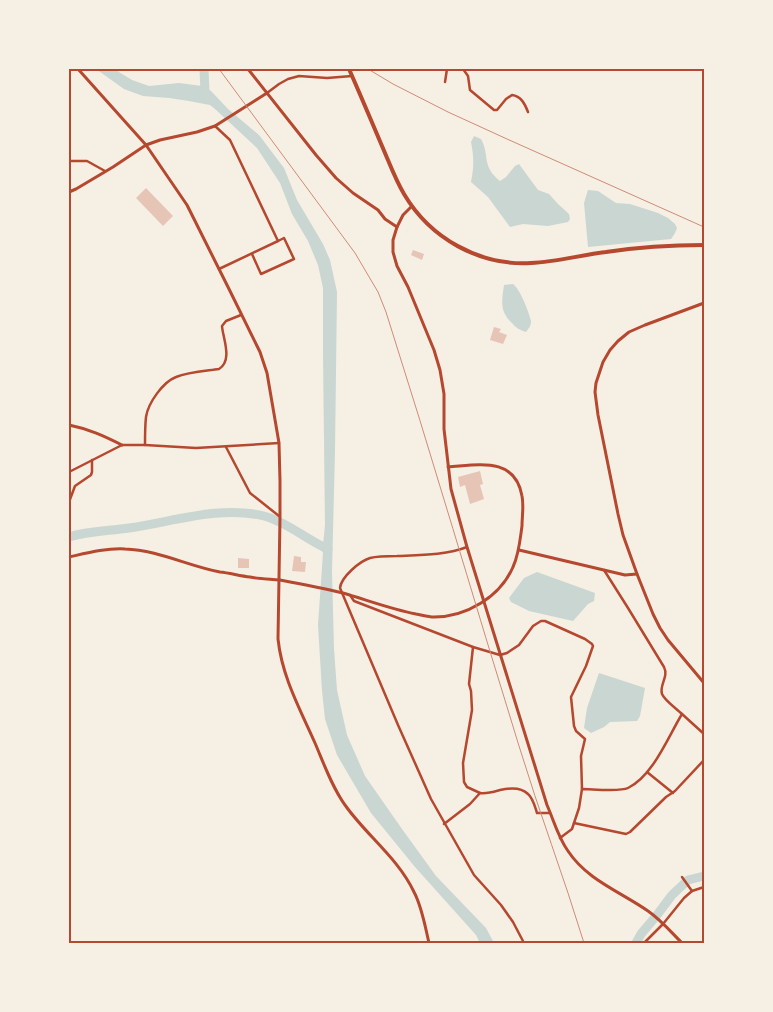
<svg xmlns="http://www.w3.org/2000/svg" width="773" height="1012" font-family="'Public Sans',sans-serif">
	<rect width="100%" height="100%" fill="#f6efe4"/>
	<g fill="#c9d6d2">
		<path d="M96,69H114L132,80L149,86L179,83L202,86L211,91L228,109L259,135L284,168L297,200L323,244L330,260L337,292L335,450L332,572L334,649L337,690L347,735L365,776L402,829L436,876L486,928L494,943H480L476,935L415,867L371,813L337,755L325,719L322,691L318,625L323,553L321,549L323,545L325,525L323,355V288L318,265L308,241L292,214L280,183L257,148L215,109L210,105L189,101L169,98L143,96L124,89Z"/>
		<path d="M474,136L481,139C490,155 481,166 500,181L506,177L515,166L519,164L538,190L549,194L558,204L569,214L570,219L568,222L548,226L523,224L510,227L488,197L471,182C474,167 474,157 471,142Z"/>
		<path d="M588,190L598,191L616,203L630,204L658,213L668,218L675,224L677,228L675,233L671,239L588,247L584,203Z"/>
		<path d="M513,284C520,289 529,312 531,321C531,326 529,328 526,332C520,330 516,328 512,323C499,311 502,300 504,285Z"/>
		<path d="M537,572L595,593L594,601L588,604L573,621L529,611L511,602L509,598L524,578Z"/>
		<path d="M599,673L645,688L640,716L637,721L610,722L604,727L591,733L584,728L587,708Z"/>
	</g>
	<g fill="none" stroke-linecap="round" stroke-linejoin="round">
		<g stroke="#c9d6d2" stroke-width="9">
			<path d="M204,69L205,92L207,98"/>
			<path d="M69,537C88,531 109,531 129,528C172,522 220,505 264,516C287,522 307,540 328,549"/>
			<path d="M636,943L641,934L657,915L672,895L688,880L704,876"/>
		</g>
	</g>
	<g fill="#e6c5b7">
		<path d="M146,188L173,216L163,226L136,198Z"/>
		<path d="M413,250L424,254L422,260L411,255Z"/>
		<path d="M494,327L501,329L499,332L507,335L503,344L490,340Z"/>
		<path d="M480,471L483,484L480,485L484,499L470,504L465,485L460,487L458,477Z"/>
		<path d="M294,556L301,557V562H306L305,572L292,571Z"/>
		<path d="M238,558L249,559V568H238Z"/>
	</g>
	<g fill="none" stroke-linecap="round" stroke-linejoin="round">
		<g stroke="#b5482f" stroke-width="2.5">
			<path d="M463,69L468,76L470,90L494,110H497L506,99L512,95C521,96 525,104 528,112"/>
			<path d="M445,82L447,69"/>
			<path d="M267,93L279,84L288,79L299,76L327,78L352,76"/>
			<path d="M215,126L230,140L278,241L219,269"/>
			<path d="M69,161H87L105,171"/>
			<path d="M252,254L261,274L294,259L284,238L278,241"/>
			<path d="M145,445C145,436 145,426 146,417C148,403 163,382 176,377C188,372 205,371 219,369C233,360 223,339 222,326L226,321L241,315"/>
			<path d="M226,447L250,493L279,516"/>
			<path d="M69,472L122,445H145L196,448L279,443"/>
			<path d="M69,502L75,486L91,475L92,472V460"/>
			<path d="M467,547C447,555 419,555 397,556C389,556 378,556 370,558C360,561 341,577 340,588L398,725L431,799L474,875L501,905L513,922L524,943"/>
			<path d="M604,570L628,608L664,667C669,677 659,685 662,694C665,701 676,708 682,714"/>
			<path d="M350,595L354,601L473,647L500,655L507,653L519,645L533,626L541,621H545L585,639L592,644L593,646L586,666L571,697L574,726L576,731L585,739L581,756L582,789"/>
			<path d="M473,647L469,684L471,691L472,710L463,763L464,782L467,787L480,793"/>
			<path d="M647,772L673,793"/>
			<path d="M574,823L626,834L630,832L666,797L675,791L704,760"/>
			<path d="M444,824L470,804L480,793C487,794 493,792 500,790C509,788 521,787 528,794C533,798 535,807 537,813H550"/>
			<path d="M560,838L572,829L579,808L582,789C592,789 620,792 628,788C653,776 668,737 682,714L704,734"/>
			<path d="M682,877L692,891"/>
			<path d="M644,943L663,924L684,898L692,891L704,887"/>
		</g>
		<g stroke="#b5482f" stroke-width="3">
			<path d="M248,69L316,155L336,178L353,193L378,210L385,219L397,227"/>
			<path d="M69,192L76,189L113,167L146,145L160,140L197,132L215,126L267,93"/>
			<path d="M704,303L645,325L629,332L618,341L610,350L603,362L596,383L595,392L598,415L618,514L623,535L637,574L653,614L660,628L668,640L704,683"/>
			<path d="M69,425C89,429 104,436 122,445"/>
			<path d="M519,550L625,575L637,574"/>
			<path d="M69,557C87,553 106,548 125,549C158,550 188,566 220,572C230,573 240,576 250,577C260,579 270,579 280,580C301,584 322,588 343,593C367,600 391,609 416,614C422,615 428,617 434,617C466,617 500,597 513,567C519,554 520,540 522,526C522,516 524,506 522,496C515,456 478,465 448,467"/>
		</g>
		<g stroke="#b5482f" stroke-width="3">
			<path d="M78,69L146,145L187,205L229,289L260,352L267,373L279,443L280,481V517L278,639C282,677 300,709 315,743C324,764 332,787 345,805C366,835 398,858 414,892C422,907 425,926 429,943"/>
			<path d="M412,206L403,215L397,227L393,240V252L397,266L408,287L434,350L440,370L444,394V429L451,489L467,547L547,805C554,821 558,837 568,851C587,880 621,892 648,911C661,920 671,932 682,943"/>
		</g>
		<path stroke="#b5482f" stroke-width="4" d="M349,69C360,94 371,120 382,146C389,162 395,179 404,194C430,238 479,266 531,263C556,262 581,255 606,252C639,247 671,245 704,245"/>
		<g stroke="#cf8b77" stroke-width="1">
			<path d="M219,69L355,253L378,292L386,312C432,456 474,601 519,746C539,812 564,877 584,943"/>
			<path d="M368,69L393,84L448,112L507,139L704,227"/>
		</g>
	</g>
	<rect width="773" height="1012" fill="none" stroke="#f6efe4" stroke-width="140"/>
	<rect x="70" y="70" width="633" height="872" fill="none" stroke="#b5482f" stroke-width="2"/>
</svg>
